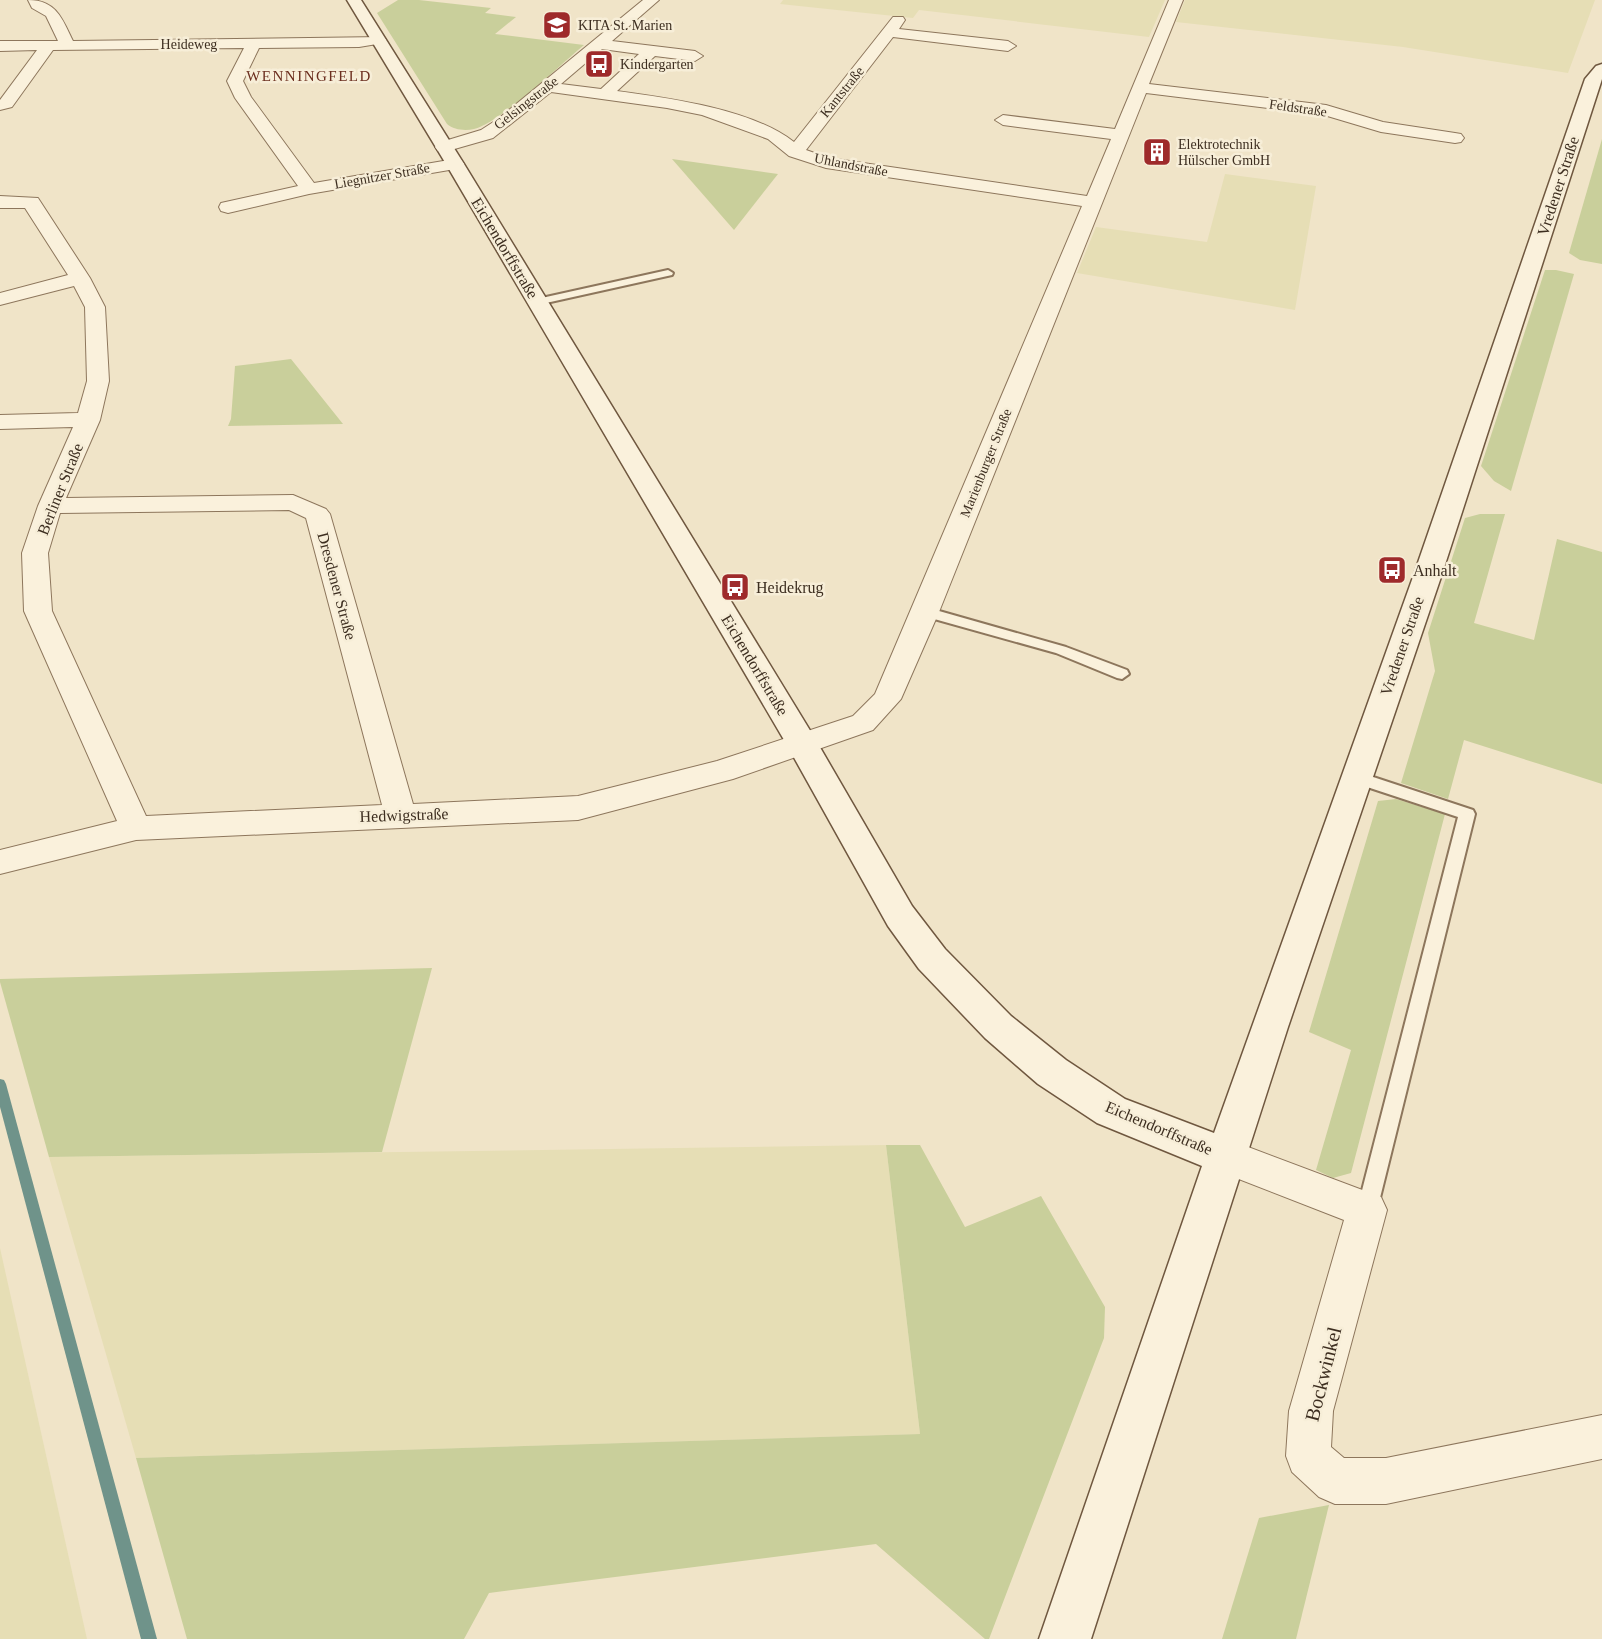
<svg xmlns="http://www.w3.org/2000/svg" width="1602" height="1639" font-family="'Times New Roman',serif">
	<rect width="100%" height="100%" fill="#f0e4c8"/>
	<g fill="#e6deb5">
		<path d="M783,0H1165L1149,37L919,10L913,18L780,4Z"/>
		<path d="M1185,0H1595L1568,73L1403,47L1176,22Z"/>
		<path d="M1225,174L1316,186L1295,310L1077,273L1096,227L1207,242Z"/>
		<path d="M886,1145L920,1434L136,1458L49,1157Z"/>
		<path d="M0,1248L87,1639H0Z"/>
	</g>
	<g fill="#c9cf9b">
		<path d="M398,0H419L491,8L485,13L516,17L495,34L584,45C560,65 500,123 474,129C465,131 454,130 447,124L377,13Z"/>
		<path d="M1602,139V264L1580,260L1569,253Z"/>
		<path d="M672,159L778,174L734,230Z"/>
		<path d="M1545,270H1556L1574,274L1511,491L1494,481L1481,466Z"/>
		<path d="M291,359L343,424L228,426L231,419L235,366Z"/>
		<path d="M1480,514H1505L1474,623L1534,640L1557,539L1602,552V784L1464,740L1448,799L1401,783L1435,671L1428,633L1465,518Z"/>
		<path d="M1396,799L1445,814L1351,1173L1333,1178L1316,1170L1351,1050L1309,1032L1378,801Z"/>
		<path d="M432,968L382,1152L49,1157L0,982V979Z"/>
		<path d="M886,1145H920L965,1227L1041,1196L1105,1307L1104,1338L989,1639H985L876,1544L489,1593L464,1639H187L136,1458L920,1434Z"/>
		<path d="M1329,1505L1296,1639H1222L1259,1518Z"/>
	</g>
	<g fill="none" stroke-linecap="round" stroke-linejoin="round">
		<path fill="#6f938a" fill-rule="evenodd" d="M0,1079L4,1080L6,1084L157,1639H141L0,1107Z"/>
		<g stroke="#8d765c" stroke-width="4">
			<g id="lane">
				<path d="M668,270L673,273L672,275L537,305L532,302L537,299Z"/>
				<path d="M925,607L1066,647L1127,670L1129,674L1122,679L1117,678L1056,653L920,615L918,612Z"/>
				<path d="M1358,772L1473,810L1475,814L1377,1210L1374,1217L1367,1220L1360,1217L1357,1210L1458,817L1352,782L1350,778L1352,774Z"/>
			</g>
		</g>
		<g stroke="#8d765c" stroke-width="2">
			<g id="street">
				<path d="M28,0C56,0 62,18 73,41L383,37L386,40L383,43L359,47L259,48L243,81L251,97L314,183L455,159L461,160L464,164L461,168L455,169L309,194L228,213L221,211L219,207L221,203L298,186L235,98L227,81L244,48L53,50L12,107L0,110V100L37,50L0,51V41H58L46,16L32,8Z"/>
				<path d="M643,0H659L612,41L695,51L703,56L695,61L655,56L617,91C669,98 752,109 794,142L893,17H903L905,20L899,29L1008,41L1016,46L1008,51L893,37L806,150L829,158L1087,196L1111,139L1003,125L995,120L1003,115L1115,129L1169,0H1183L1149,84L1326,105L1383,122L1455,133L1461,134L1464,138L1461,142L1455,143L1381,132L1324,115L1146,93L939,612L901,699L873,730L733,779L578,820L136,840L0,874V850L117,821L24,611L22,553L38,506L73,427L0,429V415L78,413L87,381L85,307L74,286L0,305V293L68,275L25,208H0V196L38,198L90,278L105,307L109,381L100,420L66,498L293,495L326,509L330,514L413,804L578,796L717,761L853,716L875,694L1082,206L826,168L789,156L768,139L702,115L667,108L551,92L493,138L444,152L438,151L435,147L438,143L481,130L498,119ZM602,49L639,54L601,89L561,84ZM289,510L306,518L382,805L146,816L52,611L48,553L60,513Z"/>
				<path d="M1227,1139L1381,1197L1387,1210L1333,1411L1331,1447L1344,1458H1386L1602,1415V1459L1386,1504H1335L1319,1497L1292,1472L1286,1456L1289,1411L1344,1220L1213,1169L1208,1157L1213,1145Z"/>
			</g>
		</g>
		<g stroke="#6f573f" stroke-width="3">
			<path id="secondary" d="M347,0H361L464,164L814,737L912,906L945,949L1011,1016L1066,1060L1125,1099L1214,1133L1413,577L1585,79L1596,66L1602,64V79L1441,577L1288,1027L1091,1639H1039L1202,1166L1097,1123L1038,1084L985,1038L919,969L888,926L787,745L446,164Z"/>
		</g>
		<use href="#lane" fill="#faf1dc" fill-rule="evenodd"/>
		<use href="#street" fill="#faf1dc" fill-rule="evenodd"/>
		<use href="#secondary" fill="#faf1dc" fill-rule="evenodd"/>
	</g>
	<defs>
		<g id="school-square" transform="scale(1.5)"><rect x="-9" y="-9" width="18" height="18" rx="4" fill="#9e2a2b" stroke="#f7eed8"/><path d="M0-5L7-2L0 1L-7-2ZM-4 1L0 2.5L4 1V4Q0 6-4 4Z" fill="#fff"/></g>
		<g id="bus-square" transform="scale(1.5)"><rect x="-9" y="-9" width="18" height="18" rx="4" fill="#9e2a2b" stroke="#f7eed8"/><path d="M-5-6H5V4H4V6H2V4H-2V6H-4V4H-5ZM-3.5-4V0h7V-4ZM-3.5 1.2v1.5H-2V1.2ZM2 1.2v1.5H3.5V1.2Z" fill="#fff"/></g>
		<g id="building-square" transform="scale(1.5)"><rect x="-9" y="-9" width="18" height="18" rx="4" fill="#9e2a2b" stroke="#f7eed8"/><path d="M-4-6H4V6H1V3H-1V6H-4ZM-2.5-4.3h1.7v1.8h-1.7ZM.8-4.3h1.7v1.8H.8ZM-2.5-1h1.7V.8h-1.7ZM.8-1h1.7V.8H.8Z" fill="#fff"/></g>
	</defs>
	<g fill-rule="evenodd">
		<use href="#school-square" x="557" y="25"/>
		<use href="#bus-square" x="599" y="64"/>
		<use href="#building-square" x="1157" y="152"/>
		<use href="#bus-square" x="1392" y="570"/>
		<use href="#bus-square" x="735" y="587"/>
	</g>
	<g text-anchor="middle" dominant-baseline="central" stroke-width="5" stroke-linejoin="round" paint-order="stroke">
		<g font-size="14" fill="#3d2e20" stroke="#f7eed8" text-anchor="start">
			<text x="578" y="25">KITA St. Marien</text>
			<text x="620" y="64">Kindergarten</text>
			<text x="1178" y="144">Elektrotechnik<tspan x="1178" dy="16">Hülscher GmbH</tspan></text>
		</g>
		<g font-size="14" fill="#3d2e20" stroke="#f7eed8">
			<text x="189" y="44">Heideweg</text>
			<text transform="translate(842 92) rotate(-51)">Kantstraße</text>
			<text transform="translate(526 103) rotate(-38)">Gelsingstraße</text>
			<text transform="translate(1298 108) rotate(8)">Feldstraße</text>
			<text transform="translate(851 165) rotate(11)">Uhlandstraße</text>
			<text transform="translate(382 176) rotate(-10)">Liegnitzer Straße</text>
			<text transform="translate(986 463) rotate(-68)">Marienburger Straße</text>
		</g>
		<g font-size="15" letter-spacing="1.5" fill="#6b2e1e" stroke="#f7eed8">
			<text x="309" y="76">WENNINGFELD</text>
		</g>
		<g font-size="16" fill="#3d2e20" stroke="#f7eed8">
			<text transform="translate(1558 186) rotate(-72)">Vredener Straße</text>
			<text transform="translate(505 248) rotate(59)">Eichendorffstraße</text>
			<text transform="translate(60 489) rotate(-68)">Berliner Straße</text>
			<text transform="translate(337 586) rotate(75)">Dresdener Straße</text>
			<text transform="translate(1402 646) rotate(-71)">Vredener Straße</text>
			<text transform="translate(755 665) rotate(59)">Eichendorffstraße</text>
			<text transform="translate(404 815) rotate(-2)">Hedwigstraße</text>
			<text transform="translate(1159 1128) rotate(23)">Eichendorffstraße</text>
		</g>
		<g font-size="16" fill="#3d2e20" stroke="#f7eed8" text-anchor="start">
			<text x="1413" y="570">Anhalt</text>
			<text x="756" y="587">Heidekrug</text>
		</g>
		<g font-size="20" fill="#3d2e20" stroke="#f7eed8">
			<text transform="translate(1323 1374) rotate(-76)">Bockwinkel</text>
		</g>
	</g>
</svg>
